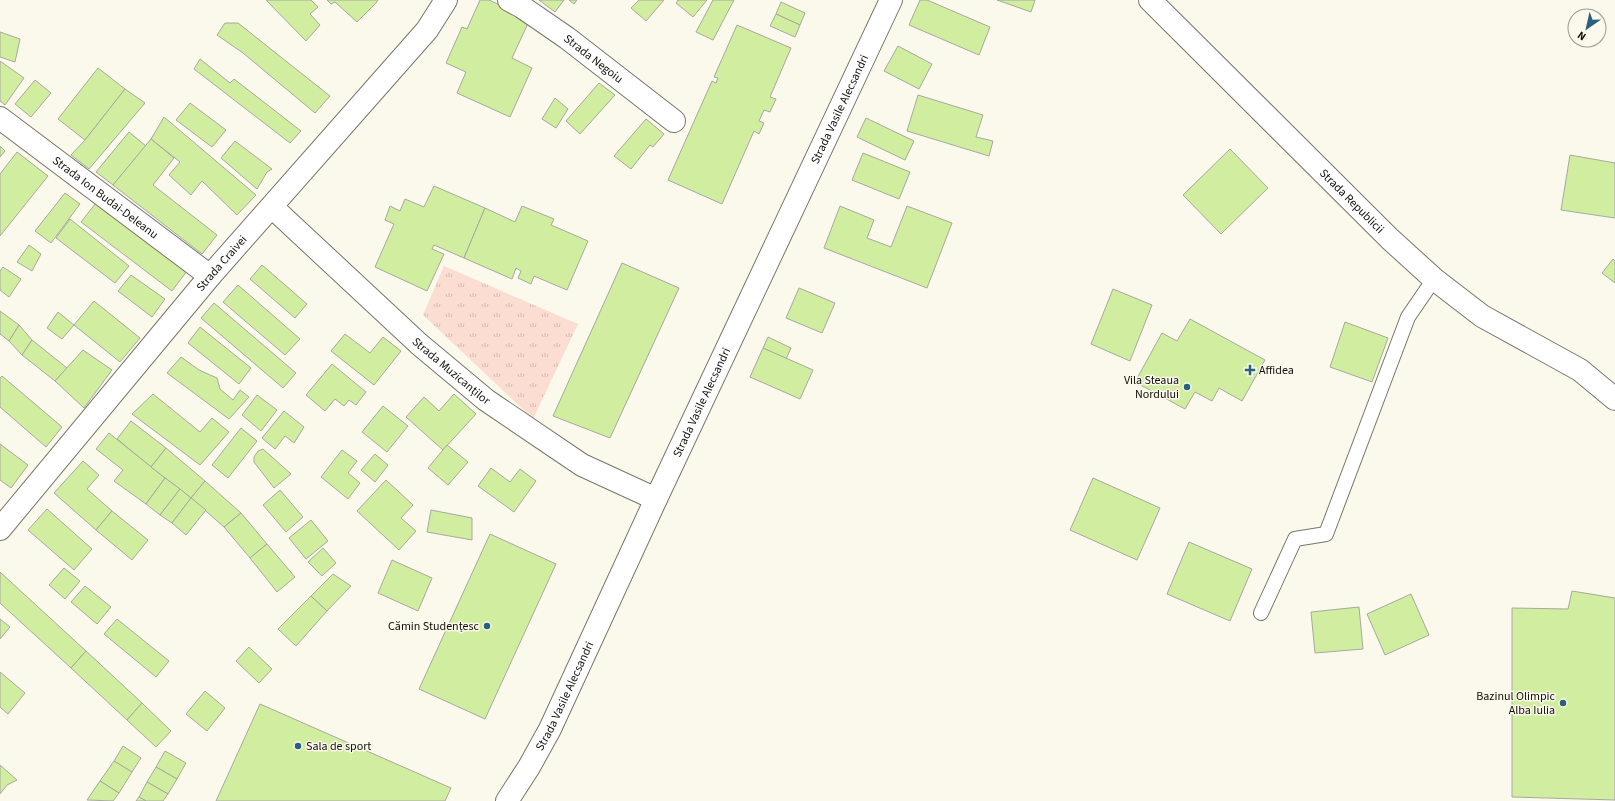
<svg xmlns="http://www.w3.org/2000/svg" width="1615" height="801" font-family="'Source Sans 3',sans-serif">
	<defs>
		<pattern id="park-tufts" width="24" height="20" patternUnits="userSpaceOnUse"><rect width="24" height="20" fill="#fbddd1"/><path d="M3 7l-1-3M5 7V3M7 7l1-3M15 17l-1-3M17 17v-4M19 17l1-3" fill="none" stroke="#d6bcb2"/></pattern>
	</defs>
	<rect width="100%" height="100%" fill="#fbf8ec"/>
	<path fill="url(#park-tufts)" d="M444,266L578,324L533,419L423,315Z"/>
	<g fill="#d1ed9f" stroke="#a6aa9f">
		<path d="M266,0H311L318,7L310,14L320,25L306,41Z"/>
		<path d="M327,0H378L376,3L357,22L335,2L331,4Z"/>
		<path d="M480,0H489L530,19L512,58L532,68L510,117L457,93L466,72L446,63L462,27L467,29Z"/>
		<path d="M539,0H564L555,12Z"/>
		<path d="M569,0H577L574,4Z"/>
		<path d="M639,0H664L646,21L631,8Z"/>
		<path d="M678,0H707L693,17L676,3Z"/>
		<path d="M713,0H734L713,40L696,32Z"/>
		<path d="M920,0H927L990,27L979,55L909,25Z"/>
		<path d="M997,0H1035L1031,12Z"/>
		<path d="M781,2L805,13L800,25L776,14Z"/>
		<path d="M776,14L800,25L795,37L770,26Z"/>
		<path d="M225,23H238L330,96L315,113L243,53L217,35Z"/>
		<path d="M737,25L791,48L770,97L776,99L770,112L764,110L759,121L764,123L759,134L754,131L722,204L668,180L712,81L716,83L718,78L714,77Z"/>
		<path d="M0,32L20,39L15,62L0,57Z"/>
		<path d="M898,46L932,64L919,89L884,71Z"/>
		<path d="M200,59L230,83L234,79L301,131L290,143L194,69Z"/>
		<path d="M0,61L24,78L5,105L0,101Z"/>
		<path d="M98,68L125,89L85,140L58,119Z"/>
		<path d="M35,80L51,93L31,117L15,104Z"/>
		<path d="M599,83L615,95L580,134L566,121Z"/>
		<path d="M125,89L145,103L89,169L71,155L85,140Z"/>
		<path d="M918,95L983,115L976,137L993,141L989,156L907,131Z"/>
		<path d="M555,98L568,109L556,128L542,119Z"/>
		<path d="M190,103L226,130L212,147L176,120Z"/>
		<path d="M164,117L256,195L237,215L202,181L191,195L169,175L180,162L151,139Z"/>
		<path d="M866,118L914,141L905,160L857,137Z"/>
		<path d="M646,119L664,134L653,147L650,145L631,169L614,156Z"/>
		<path d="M129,132L146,146L113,185L96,172Z"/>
		<path d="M151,139L174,158L153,185L217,235L202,254L113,185Z"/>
		<path d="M235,141L272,169L267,172L257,189L221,158Z"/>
		<path d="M0,146L5,151L0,157Z"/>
		<path d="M1230,149L1268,188L1221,234L1183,195Z"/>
		<path d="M17,152L48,176L0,236V174Z"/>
		<path d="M863,153L910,172L899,199L852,180Z"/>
		<path d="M1570,155L1615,163V218L1561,210Z"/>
		<path d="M434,186L485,208L464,258L434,245L432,249L444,254L427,291L375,267L394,224L385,220L390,206L400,211L405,199L424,207Z"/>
		<path d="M65,193L80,204L51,243L35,231Z"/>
		<path d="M96,203L187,271L172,291L81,222Z"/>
		<path d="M522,206L554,219L551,225L588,241L567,290L534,276L531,284L518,278L521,271L516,268L512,279L464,258L485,208L515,222Z"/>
		<path d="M840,206L874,220L867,238L891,247L907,206L952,223L927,288L824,248Z"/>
		<path d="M70,219L129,266L115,283L56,238Z"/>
		<path d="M29,245L41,254L32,271L17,262Z"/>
		<path d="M1613,259L1615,261V283L1602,273Z"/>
		<path d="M622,263L679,288L610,438L553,416Z"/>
		<path d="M262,265L307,304L295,318L250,279Z"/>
		<path d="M3,267L21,279L9,297L0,290V271Z"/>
		<path d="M131,275L165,299L152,317L118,291Z"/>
		<path d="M238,285L300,339L285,355L223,302Z"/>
		<path d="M799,288L835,303L822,333L786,318Z"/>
		<path d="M1113,289L1152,305L1130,361L1091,344Z"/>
		<path d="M94,301L140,338L120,362L74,325Z"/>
		<path d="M214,303L296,373L283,388L201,318Z"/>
		<path d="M0,311L19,325L9,341L0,334Z"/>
		<path d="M58,312L74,325L62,339L47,328Z"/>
		<path d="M1190,319L1265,360L1242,401L1219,388L1212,401L1195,392L1185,409L1135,382L1162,333L1177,341Z"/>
		<path d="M1345,322L1388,338L1372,382L1330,367Z"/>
		<path d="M19,325L32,340L22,355L9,341Z"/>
		<path d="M200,327L251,368L239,384L188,343Z"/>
		<path d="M345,334L370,353L383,337L401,351L374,385L331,351Z"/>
		<path d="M768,337L791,348L786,359L763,348Z"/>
		<path d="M32,340L67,368L55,381L22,355Z"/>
		<path d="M763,348L813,370L800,399L750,377Z"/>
		<path d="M83,350L112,370L84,408L55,381Z"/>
		<path d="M181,357L199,370L217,378L220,389L233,400L240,390L249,397L229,419L167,373Z"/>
		<path d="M332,364L366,392L356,405L349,400L344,406L335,399L325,411L306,395Z"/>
		<path d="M2,376L62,427L46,447L0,407V378Z"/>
		<path d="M153,394L200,432L212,418L229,432L200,465L132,414Z"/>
		<path d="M454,394L476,414L443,450L406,417L424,397L439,411Z"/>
		<path d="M257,395L277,410L261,431L242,415Z"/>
		<path d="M383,406L408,426L387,452L362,432Z"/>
		<path d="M284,411L304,427L294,443L285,436L275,449L262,438Z"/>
		<path d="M131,421L166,448L151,467L117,439Z"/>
		<path d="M241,428L257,441L228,478L212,465Z"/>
		<path d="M109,433L165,478L146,504L114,481L123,470L96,449Z"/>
		<path d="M0,444L28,465L11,488L0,480Z"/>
		<path d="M447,445L468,462L448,485L428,468Z"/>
		<path d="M166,448L205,481L191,498L151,467Z"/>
		<path d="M263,449L291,474L274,488L254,462V457L258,451Z"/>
		<path d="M342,450L357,461L348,473L360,483L348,499L321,477Z"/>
		<path d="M375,454L388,465L375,482L361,470Z"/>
		<path d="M83,461L99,475L87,489L112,511L96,530L54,493Z"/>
		<path d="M491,468L510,482L520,469L536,481L514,512L478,486Z"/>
		<path d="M165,478L180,489L160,515L146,504Z"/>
		<path d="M1093,478L1160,508L1137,560L1070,530Z"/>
		<path d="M386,480L413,505L401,518L416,531L399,550L357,511Z"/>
		<path d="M205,481L241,513L224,527L191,498Z"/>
		<path d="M180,489L191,498L172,523L160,515Z"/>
		<path d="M280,490L303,517L286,532L263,505Z"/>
		<path d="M191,498L206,510L186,535L172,523Z"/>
		<path d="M47,509L92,549L74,570L28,530Z"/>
		<path d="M431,510L472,518V540L427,532Z"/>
		<path d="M112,511L148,540L132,560L96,530Z"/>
		<path d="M241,513L267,544L250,558L224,527Z"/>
		<path d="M311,520L328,541L306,559L289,538Z"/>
		<path d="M490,534L556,564L485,719L419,689Z"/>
		<path d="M1189,542L1252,569L1230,621L1167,594Z"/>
		<path d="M267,544L295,577L277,592L250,558Z"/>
		<path d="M323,548L336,563L322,576L308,562Z"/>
		<path d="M392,560L432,578L418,611L378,593Z"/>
		<path d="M64,568L80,581L65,599L49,585Z"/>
		<path d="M0,572L86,651L71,668L0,603Z"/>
		<path d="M333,574L351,586L327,611L311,596Z"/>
		<path d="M85,586L111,607L97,624L71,602Z"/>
		<path d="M1572,591L1615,598V800L1512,797V608L1568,609Z"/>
		<path d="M1411,594L1429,635L1385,655L1367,614Z"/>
		<path d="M311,596L327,611L296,646L278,629Z"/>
		<path d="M1359,607L1363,649L1315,653L1311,612Z"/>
		<path d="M0,619L10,627L0,639Z"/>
		<path d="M117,619L169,661L156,677L104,634Z"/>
		<path d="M249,647L272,669L259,683L236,661Z"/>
		<path d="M86,651L142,703L127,720L71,668Z"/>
		<path d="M0,672L25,693L8,714L0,707Z"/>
		<path d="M205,691L225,708L207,731L186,714Z"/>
		<path d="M142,703L171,731L156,747L127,720Z"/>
		<path d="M260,704L451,788L445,801H216Z"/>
		<path d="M123,746L141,758L132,772L114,761Z"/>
		<path d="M165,751L186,763L177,779L156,767Z"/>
		<path d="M114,761L132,772L119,793L100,781Z"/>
		<path d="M0,765L17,780L7,785L0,794Z"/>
		<path d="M156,767L177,779L168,794L147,782Z"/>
		<path d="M100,781L119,793L113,801L87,800Z"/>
		<path d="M147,782L168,794L163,801H146L139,797Z"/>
		<path d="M139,797L146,801H136Z"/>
	</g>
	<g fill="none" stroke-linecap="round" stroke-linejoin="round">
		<g stroke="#78766b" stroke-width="16">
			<path id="service" d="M1261,613L1295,539L1326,534L1408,317L1434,279"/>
		</g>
		<g stroke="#78766b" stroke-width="24">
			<g id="minor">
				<path id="s1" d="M509,0L522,7L567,38L674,121"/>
				<path id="s2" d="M0,118L210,276"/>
				<path id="s3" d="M272,207L419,344L486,400L582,465L656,499"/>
				<path id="s4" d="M0,529L210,276L427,30L446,0"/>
				<path id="s5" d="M507,801L529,767L550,729L656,499L891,0"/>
			</g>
		</g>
		<g stroke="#78766b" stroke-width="24">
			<g id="secondary">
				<path id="s6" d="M1150,0L1390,239L1434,279L1482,316L1580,370L1615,399"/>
			</g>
		</g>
		<use href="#service" stroke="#fff" stroke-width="14"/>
		<use href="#minor" stroke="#fff" stroke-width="22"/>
		<use href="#secondary" stroke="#fff" stroke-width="22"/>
	</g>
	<g fill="#2b607c" stroke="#fbf8ec" stroke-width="1.5">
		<path d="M1248 364h4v4h4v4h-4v4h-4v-4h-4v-4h4z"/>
		<circle cx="1187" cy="387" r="4"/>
		<circle cx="487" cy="626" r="4"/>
		<circle cx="1563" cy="703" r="4"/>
		<circle cx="298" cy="746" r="4"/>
	</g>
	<g text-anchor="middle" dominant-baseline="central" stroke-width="3" stroke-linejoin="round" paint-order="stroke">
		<g font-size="12" fill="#100f0b" stroke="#fbf8ec">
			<text stroke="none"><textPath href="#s1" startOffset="103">Strada Negoiu</textPath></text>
			<text stroke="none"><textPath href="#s5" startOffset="768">Strada Vasile Alecsandri</textPath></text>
			<text stroke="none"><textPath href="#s2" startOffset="132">Strada Ion Budai-Deleanu</textPath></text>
			<text stroke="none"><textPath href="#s6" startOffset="285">Strada Republicii</textPath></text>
			<text stroke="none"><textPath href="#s4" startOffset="346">Strada Craivei</textPath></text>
			<text stroke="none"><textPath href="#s3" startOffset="243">Strada Muzicanților</textPath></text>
			<text stroke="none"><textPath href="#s5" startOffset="444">Strada Vasile Alecsandri</textPath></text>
			<text stroke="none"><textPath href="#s5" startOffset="120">Strada Vasile Alecsandri</textPath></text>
		</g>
		<g font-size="12" fill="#100f0b" stroke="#fbf8ec" text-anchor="end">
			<text x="1259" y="370" text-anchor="start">Affidea</text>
			<text x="1179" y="380">Vila Steaua<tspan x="1179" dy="14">Nordului</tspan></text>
			<text x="479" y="626">Cămin Studențesc</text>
			<text x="1555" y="696">Bazinul Olimpic<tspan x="1555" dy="14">Alba Iulia</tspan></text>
			<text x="306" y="746" text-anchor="start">Sala de sport</text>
		</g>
	</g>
	<g transform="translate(1587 28) rotate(214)"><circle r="19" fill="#fbf8ec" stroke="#9d9b92"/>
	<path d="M0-3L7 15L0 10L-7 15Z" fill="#2b607c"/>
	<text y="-6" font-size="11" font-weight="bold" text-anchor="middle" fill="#100f0b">N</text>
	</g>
</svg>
